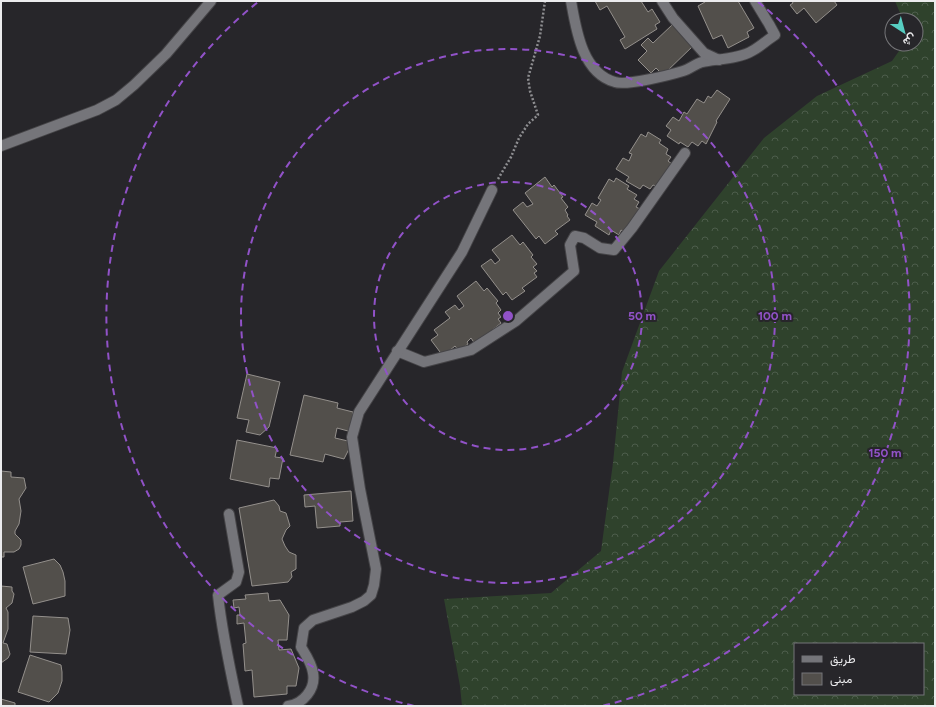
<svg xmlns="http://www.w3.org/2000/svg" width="936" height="707" font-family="Figtree,Vazirmatn,sans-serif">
	<defs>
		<pattern id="forest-crowns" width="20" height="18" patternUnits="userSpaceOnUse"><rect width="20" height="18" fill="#2f422c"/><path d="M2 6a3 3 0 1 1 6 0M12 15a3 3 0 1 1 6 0" fill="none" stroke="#4d5d4b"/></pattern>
	</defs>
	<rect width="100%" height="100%" fill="#27262a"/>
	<path fill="url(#forest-crowns)" fill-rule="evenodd" d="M895,1H935V706H462L460,686L444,599L551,593L601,551L613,463L622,372L659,271L764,138L817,96L892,61L904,44H916V20H903ZM795,644H923V694H795Z"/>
	<g fill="#524f4b" stroke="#94908c">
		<path d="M595,1H641L648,12L652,9L660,22L655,25L657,29L625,49L620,40L625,37L607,6L600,10Z"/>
		<path d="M705,1H738L754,28L747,32L749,37L728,48L722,35L713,39L698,6L705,2Z"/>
		<path d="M792,1H834L837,5L816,23L804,8L797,14L790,5L793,3Z"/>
		<path d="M672,25L694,45L663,75L656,68L651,73L638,60L647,51L641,45L648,38L653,43Z"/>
		<path d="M717,90L730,99L716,121L717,122L706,144L702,141L698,146L692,142L688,147L680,142L679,144L667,136L671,130L666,126L673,117L679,121L684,112L687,114L697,99L704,103L708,96L711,98Z"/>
		<path d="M648,132L661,140L659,143L668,149L666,154L671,157L668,161L672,164L658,187L653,185L650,189L643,185L640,189L626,181L629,177L616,169L623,158L629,161L632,154L629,153L641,134L646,137Z"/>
		<path d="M545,177L552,187L554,185L563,197L561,198L568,207L565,210L568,215L567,216L570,220L555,231L558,234L545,244L539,236L536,239L513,210L523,202L527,207L533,204L525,193Z"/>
		<path d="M616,178L629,186L627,189L637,195L634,199L639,202L636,207L640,209L626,233L621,230L619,235L611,230L609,235L595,226L597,222L585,215L592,203L597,206L601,200L598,198L609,179L614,182Z"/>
		<path d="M512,235L520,245L523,242L533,255L531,257L537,264L533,267L537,271L534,273L537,277L522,288L525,291L512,300L506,292L503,295L481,266L491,259L495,264L500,260L492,250Z"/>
		<path d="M476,281L484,291L487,288L498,301L496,303L501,310L498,313L501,317L498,319L501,323L475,344L471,338L467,342L468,344L459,351L455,346L443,356L431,340L438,335L434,330L450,318L445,312L455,305L459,310L464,306L457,296Z"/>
		<path d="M247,374L280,382L269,427L260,435L246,432L249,420L237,418Z"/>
		<path d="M304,395L338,403L337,408L353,412L352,423L348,431L337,428L335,438L348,441L349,449L344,459L325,454L323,462L290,455Z"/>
		<path d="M237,440L277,448L275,457L283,458L279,479L270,478L269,487L230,479Z"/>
		<path d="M1,471L11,472V477L24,478L26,488L19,499L21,511L19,524L15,531V534L21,540V545L19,549L14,552H4V557H1Z"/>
		<path d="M351,491L353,521L340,522V526L317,528L315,506L305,507L304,495Z"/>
		<path d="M274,500L279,506L280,511L286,513L290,526L286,530L282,539L285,546L289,552L296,555V569L291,572L292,577L288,582L252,586L239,508Z"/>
		<path d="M54,559L60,565L63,572L65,581V596L33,604L23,567Z"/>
		<path d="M1,586L12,587V591L14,594L12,603L6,608L8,612V629L3,643L7,644L10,654L8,658L1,663Z"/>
		<path d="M268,593L269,601L280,600L289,615L287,640H278L279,650L291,649L299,668L296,686H287V694L254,697L252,670L245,671L243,644L246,643L244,623L237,624V615H240L239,607L234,608L233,600L246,599L245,595Z"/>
		<path d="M33,616L68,618L70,630L66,654L30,652Z"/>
		<path d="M30,655L61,665L62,672V681L58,693L49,702L18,692Z"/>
		<path d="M1,699L15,703V706H1Z"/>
	</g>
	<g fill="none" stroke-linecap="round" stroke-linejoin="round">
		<g stroke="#454447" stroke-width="12">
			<g id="minor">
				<path d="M571,1C576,29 582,73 615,82C626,86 670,75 683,71C690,69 695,64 702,62C717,59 739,59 752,51C760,47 767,40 775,35L769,24L755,1"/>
				<path d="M662,1L673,18L704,53L719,60"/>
				<path d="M397,351L424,362L471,350L516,321L574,271L570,245L575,236L584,238L600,248L614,250L632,228L685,153"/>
				<path d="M229,514L239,572L236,582L218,595C222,633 230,669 238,706"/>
				<path d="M288,706C303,704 316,689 313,673C312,664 306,655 301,647L304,628L313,620L352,607L364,601L371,595L374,585L376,569L360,489L352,437L359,412L462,252L492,190"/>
			</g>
		</g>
		<g stroke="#454447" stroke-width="12">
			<path id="tertiary" d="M1,146L97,110L116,100L134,85L166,54L211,1"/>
		</g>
		<path stroke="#8e8e91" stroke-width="2.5" stroke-dasharray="2 2" stroke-linecap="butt" d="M498,179L511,157L519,138L528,124L538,115L530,91L528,78L540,36L545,1"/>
		<use href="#minor" stroke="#75757a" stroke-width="10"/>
		<use href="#tertiary" stroke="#75757a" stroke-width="10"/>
	</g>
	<g fill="none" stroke="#9152c8" stroke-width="2" stroke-dasharray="7 5">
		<circle cx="508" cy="316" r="134"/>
		<circle cx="508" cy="316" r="267"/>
		<path d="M414 706A401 401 0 0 1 258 2M758 2A401 401 0 0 1 602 706"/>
	</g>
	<circle cx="508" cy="316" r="6" fill="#9152c8" stroke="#27262a" stroke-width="2"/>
	<g font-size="12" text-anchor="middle" font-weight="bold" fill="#9152c8" stroke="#27262a" stroke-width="4" stroke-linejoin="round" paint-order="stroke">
		<text x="642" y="320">50 m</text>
		<text x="775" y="320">100 m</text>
		<text x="885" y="457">150 m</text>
	</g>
	<rect width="936" height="707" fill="none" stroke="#ebebed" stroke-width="4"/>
	<rect x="794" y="643" width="130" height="52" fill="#27262a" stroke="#757578"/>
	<rect x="802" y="656" width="20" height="6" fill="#75757a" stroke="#757578"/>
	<text x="830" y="663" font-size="12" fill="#ebebed">طريق</text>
	<rect x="802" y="673" width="20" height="12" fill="#524f4b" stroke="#757578"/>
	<text x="830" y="683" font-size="12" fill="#ebebed">مبنى</text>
	<g transform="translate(904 32) rotate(144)"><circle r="19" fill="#27262a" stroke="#757578"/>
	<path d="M0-3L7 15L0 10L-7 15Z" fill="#57cec2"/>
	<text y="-6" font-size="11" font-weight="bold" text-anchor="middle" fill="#ebebed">ش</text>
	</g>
</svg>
